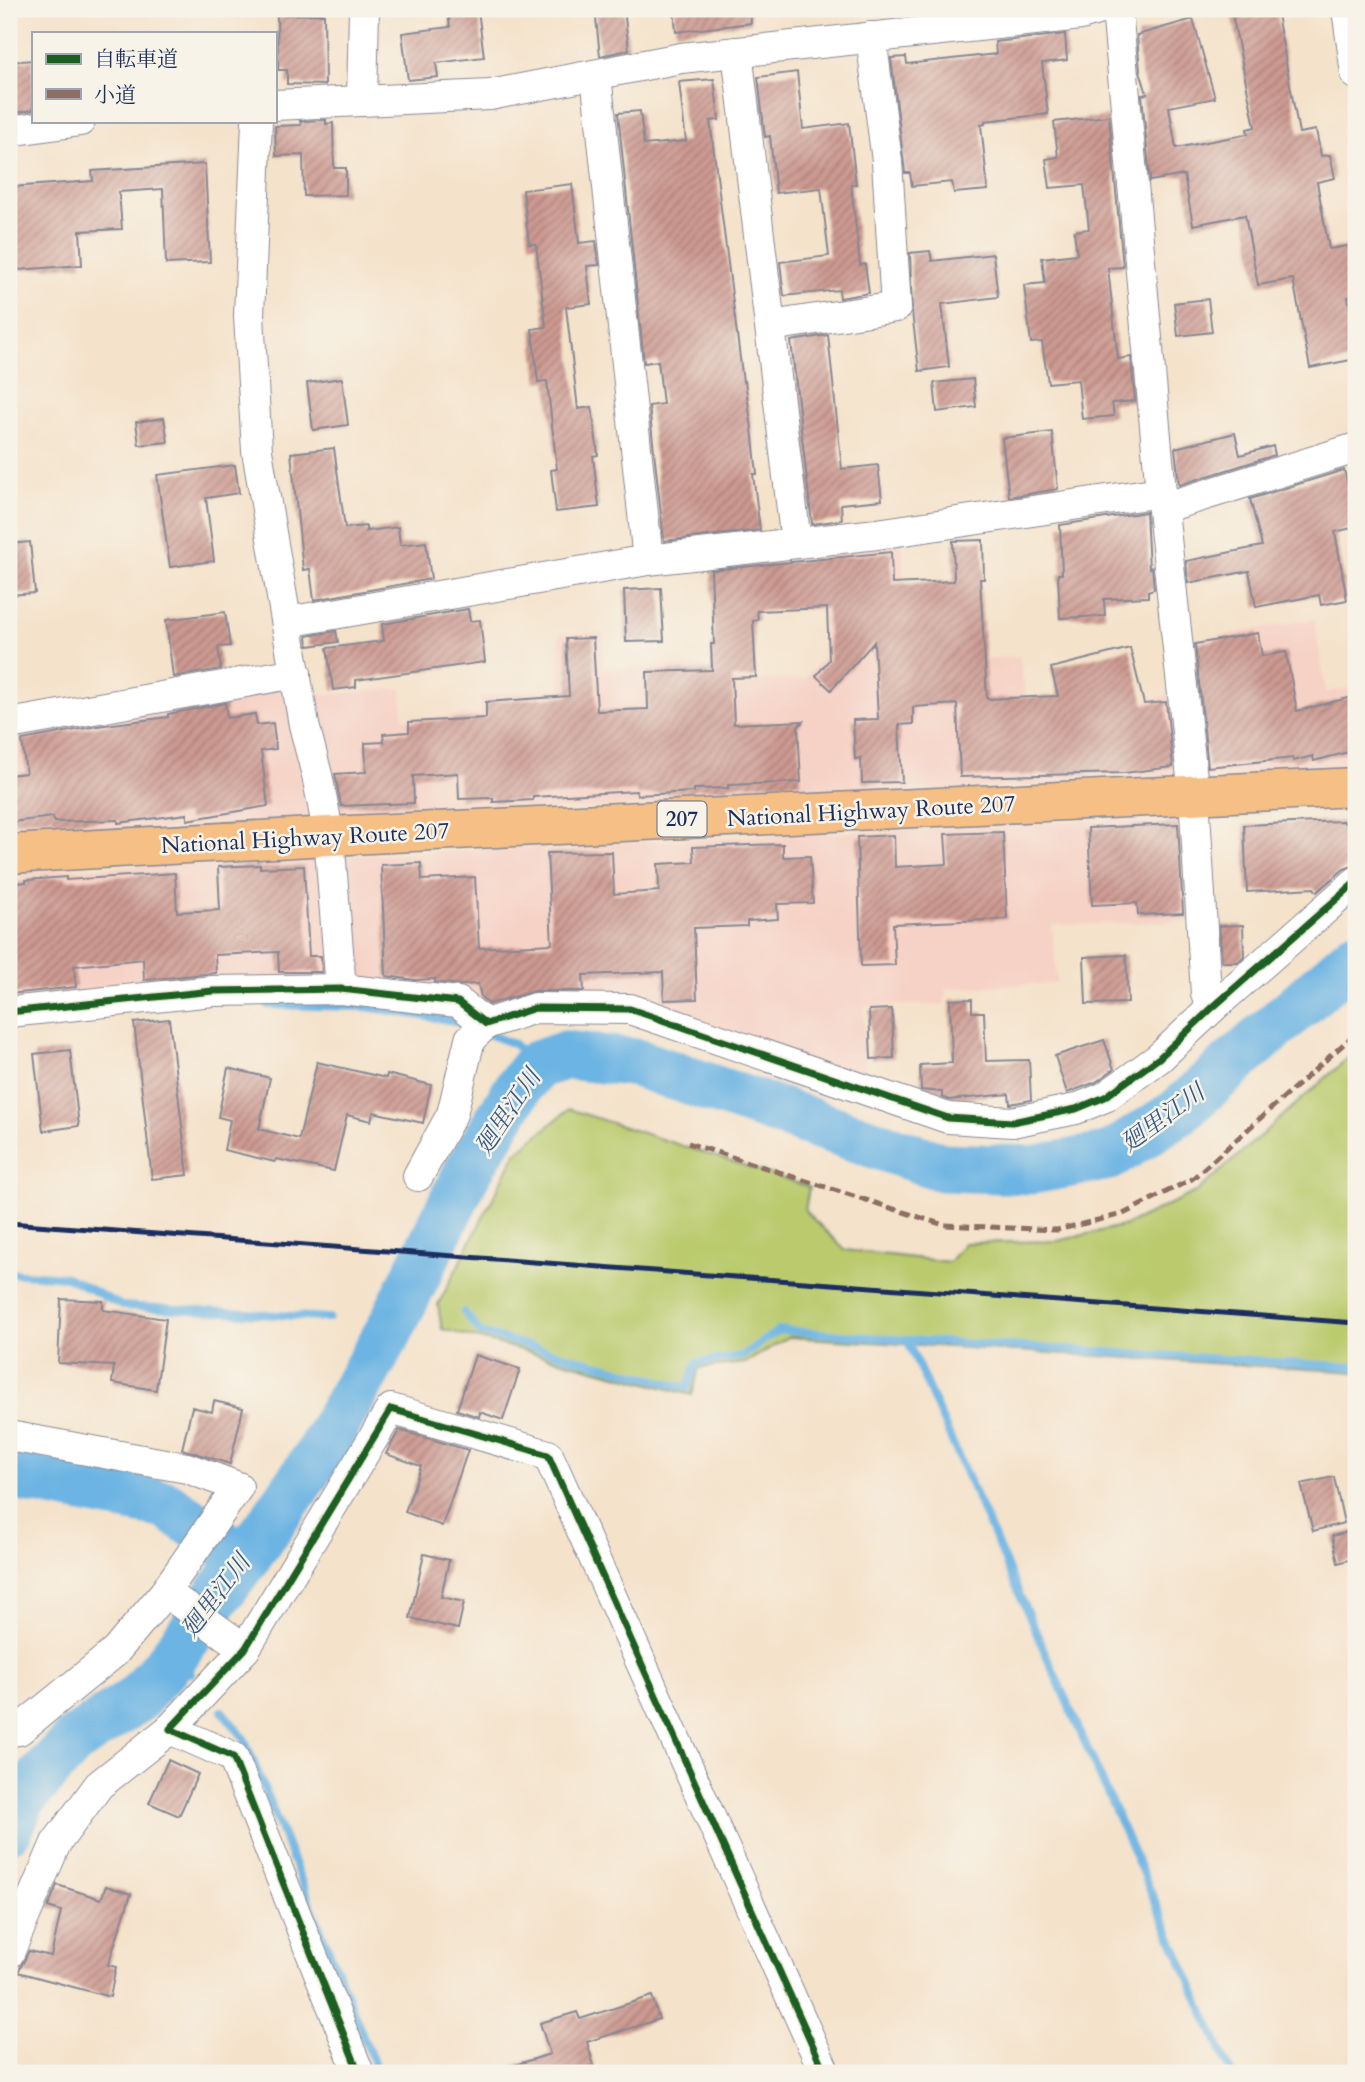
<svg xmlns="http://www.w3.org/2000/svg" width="1365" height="2082" font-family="Cardo,'Noto Serif JP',serif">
	<defs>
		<pattern id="building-hatch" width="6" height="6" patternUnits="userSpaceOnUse" patternTransform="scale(1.75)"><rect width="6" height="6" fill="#cd9a91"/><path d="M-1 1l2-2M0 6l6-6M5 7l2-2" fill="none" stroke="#a67e7a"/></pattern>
	</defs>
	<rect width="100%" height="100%" fill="#f7f3e8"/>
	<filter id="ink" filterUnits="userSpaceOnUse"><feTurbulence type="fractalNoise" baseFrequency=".0143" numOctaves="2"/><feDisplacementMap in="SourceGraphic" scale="14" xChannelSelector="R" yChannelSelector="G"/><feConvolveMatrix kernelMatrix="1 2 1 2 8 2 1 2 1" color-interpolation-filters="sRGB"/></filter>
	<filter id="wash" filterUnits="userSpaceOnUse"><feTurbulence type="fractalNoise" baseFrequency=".00686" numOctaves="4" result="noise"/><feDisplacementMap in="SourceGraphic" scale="28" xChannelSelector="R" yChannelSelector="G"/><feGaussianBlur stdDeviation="1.57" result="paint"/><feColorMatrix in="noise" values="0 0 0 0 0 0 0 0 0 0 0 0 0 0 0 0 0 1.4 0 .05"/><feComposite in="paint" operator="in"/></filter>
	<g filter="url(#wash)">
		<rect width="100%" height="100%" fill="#f4e2ca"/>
		<g fill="#f6d1c5">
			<path d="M902,537L908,643L948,662L1020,656L1028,721L1079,716L1190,690L1184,642L1314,619L1326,692L1356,688V769L115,832L9,833V728L290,679L294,697L402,688L403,719L482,715L480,696L561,689L559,634L602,633L603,668L703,666L704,682L804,679L824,656L821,547Z"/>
			<path d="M1189,816L1194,921L1052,925L1057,983L946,988L945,1004L864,1006L865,1081L631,1000L462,1015L344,999L213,1000L9,1022V872Z"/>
		</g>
		<path fill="#baca6d" stroke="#6a7c66" stroke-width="2" d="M1356,1051V1372L789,1337L745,1363L699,1368L692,1395L442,1329L438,1305L516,1153L569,1109L809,1187L805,1211L845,1250L949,1262L964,1243L1058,1241L1126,1225L1198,1191Z"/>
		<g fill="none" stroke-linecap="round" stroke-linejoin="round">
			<g stroke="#6cb4e3" stroke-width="8">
				<path d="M268,1005L367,1007L455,1021L470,1027"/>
				<path d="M485,1033L514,1044L536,1065"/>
				<path d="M9,1273L67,1277L122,1306L329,1318"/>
				<path d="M464,1312L481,1333L687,1388L697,1363L742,1356L779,1330L907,1340L1231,2073"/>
				<path d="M907,1340L1356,1367"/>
				<path d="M169,1662L191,1673"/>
				<path d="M222,1711L244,1738L378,2073"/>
			</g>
			<g stroke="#6cb4e3" stroke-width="49">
				<path d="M9,1475L166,1505L246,1559"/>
				<path d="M9,1828L23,1797L74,1741L137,1699L169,1662L272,1522L318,1455L389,1331L468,1171L520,1085L536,1065L566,1055L637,1063L942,1167L1032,1170L1110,1156L1177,1113L1356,955"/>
			</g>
		</g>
		<g id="blocks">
			<g fill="url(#building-hatch)">
				<path d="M595,9H624L629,50L600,56Z"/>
				<path d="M674,9H750L751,23L676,32Z"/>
				<path d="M1231,9H1276L1299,133L1316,130L1321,156L1330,155L1335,178L1317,182L1329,249L1354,245L1356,258V296L1348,297L1356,343V359L1310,368L1293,279L1258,285L1245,215L1193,225L1184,175L1150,181L1142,95L1147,94L1140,71L1137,35L1193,19L1215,98L1169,107L1176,148L1248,134L1247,129L1255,127Z"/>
				<path d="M478,10L484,57L436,63L438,77L408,80L402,33L450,27L448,13Z"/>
				<path d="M324,14L325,85L287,84V70H278L277,15Z"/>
				<path d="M1065,34L1067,60L1042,63L1048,114L985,121V124L981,125L988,190L954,193L952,182L912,186L910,173H905L891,58L906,57L907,64L996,54L995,42Z"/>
				<path d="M33,60V110L13,113L9,62Z"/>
				<path d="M797,72L803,129L849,123L856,184H851L860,265L865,264L869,293L840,298L839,290L784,296L780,262L829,256L821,188L776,193L770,136L765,137L758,77Z"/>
				<path d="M714,79L719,120L710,121L743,382L745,381L752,429L757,474H753L760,530L664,541L649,406L663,404L658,361L644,363L618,113L640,111L644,145L686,141L679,82Z"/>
				<path d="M1109,116L1123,267L1108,268L1118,359L1131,357L1135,401L1112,403L1114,416L1082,419L1078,380L1048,383L1042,342L1031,343L1024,285L1045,283L1042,258L1077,254L1074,231L1089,229L1084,185L1050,188L1046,159L1058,157L1054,122Z"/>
				<path d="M326,120V124L333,123L334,168H346V195L304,196L303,155L276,156L275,126L301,125L300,121Z"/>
				<path d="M205,164L210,262L166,264L163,189L119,192L122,229L80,231L82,265L18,270L12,187L93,181L92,171Z"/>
				<path d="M572,184L579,243L596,241L599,265L587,266L591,304L566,307L578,409L592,407L598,455L593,456L599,507L556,512L551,470L557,469L547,381L538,382L532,329L546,327L536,244H529L523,190Z"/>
				<path d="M930,251L932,261L993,254L998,297L942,304L949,367L919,371L912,312L910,253Z"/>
				<path d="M1208,299L1212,332L1178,336L1174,303Z"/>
				<path d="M828,335L842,469L878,465L882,500L841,504L842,520L812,524L791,341Z"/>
				<path d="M342,378L348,425L313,430L307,383Z"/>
				<path d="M973,379L976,407L937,412L934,383Z"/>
				<path d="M164,418L168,442L139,445L136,422Z"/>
				<path d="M1052,432L1058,489L1009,497L1002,438Z"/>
				<path d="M1235,433L1240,455L1273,446L1275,455L1179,485L1175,448Z"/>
				<path d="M334,448L345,528L366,526V531L398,527L400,545L426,542L431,579L314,600L310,569L303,570L291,453Z"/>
				<path d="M235,465L239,493L206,498L214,561L170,567L157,475Z"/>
				<path d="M1344,470L1356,515V527L1335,532L1347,600L1321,605L1319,595L1256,607L1249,571L1188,583L1186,561L1262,546L1250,499Z"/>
				<path d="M1146,512L1149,568L1152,567L1154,589L1148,591V597L1104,599L1105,616L1060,618L1058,574H1062L1060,525Z"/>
				<path d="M983,540L984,579H980L987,699L1058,696L1051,668L1130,648L1144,704L1166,702L1173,767L1124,773L960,777L957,704L913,707V724L899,725L902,782L862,783L861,758L855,759L853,720L878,719L874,642L831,690L816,676L829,660L827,608L757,611L758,620L753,621L756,677L732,678L734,724L803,721L798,727L801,782L728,785V788L694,789V792L637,795L636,791L567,795L533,797V800L493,802V798L459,799L458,773L413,776L414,803L341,806L335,774L366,772L365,743L384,742L383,734L409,732V722L486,718V702L569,696L566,639L593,638L597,711L648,709L647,672L712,670L711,644H714L711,570L891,552L892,584L954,581L953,541Z"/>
				<path d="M30,542L35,593L9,595V544Z"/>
				<path d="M661,588L664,641L626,642L624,590Z"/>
				<path d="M468,609L470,621L480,620L485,662L356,680V687L333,690L327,648L384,641L382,624Z"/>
				<path d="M225,612L230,646L218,647L221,669L173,677L166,620Z"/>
				<path d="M336,631L338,642L308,646L307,636Z"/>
				<path d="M1258,633L1262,656L1286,652L1297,711L1356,696V750L1314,761L1313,756L1293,761V758L1208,767L1195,644Z"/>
				<path d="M225,703L227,718L255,714L257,725L273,723L276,749L261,751L268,806L187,820V814L118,823V820L54,822L53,817L12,822L9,775L26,773L22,740L97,726L168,717V714Z"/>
				<path d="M1343,821L1356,836V865L1344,869L1317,892L1314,888L1247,892L1244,825Z"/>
				<path d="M1178,824L1183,913L1138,915L1137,903L1092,905L1088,828Z"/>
				<path d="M1003,832L1007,919L893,924L895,965L861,966L857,837L894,835L895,867L947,864L945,834Z"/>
				<path d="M783,844V857L810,856L813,903L777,904L778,919L747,921V926L694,928L697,999L664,1000L663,972L583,975L584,991H535L489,1004L481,997L478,984L462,985L435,982V979L415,980L386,976L381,865L421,863L422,880L475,877L479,948L552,944L547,853L612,852L614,894L659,891L658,864L694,862L693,847Z"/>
				<path d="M260,865V868L304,866L309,956H321L322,972H279L278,952L215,955L216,973L144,980L143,959L74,966L76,987L9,994V884L26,882V880L66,877V880L175,873L177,912L220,910L218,867Z"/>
				<path d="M1243,925L1244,956L1238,962H1222L1219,926Z"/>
				<path d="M1126,955L1128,1003L1086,1004L1084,957Z"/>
				<path d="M972,999V1012H984L986,1061L1029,1060L1031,1100L1010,1104L1009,1094L949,1100L942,1097V1092L921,1090L920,1065L952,1063L950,1000Z"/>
				<path d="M892,1009L894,1058L871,1059L869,1010Z"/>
				<path d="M169,1019L188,1175L152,1179L134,1023Z"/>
				<path d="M1104,1040L1114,1069L1096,1082L1067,1093L1055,1056Z"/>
				<path d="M70,1050L79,1126L43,1131L34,1054Z"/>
				<path d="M317,1062L386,1078L387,1074L431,1085L423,1123L373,1112L371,1121L347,1115L334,1171L276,1159L275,1162L224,1150L230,1120L218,1117L228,1068L270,1078L259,1129L299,1139Z"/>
				<path d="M61,1299L103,1301V1310L166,1319L156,1390L112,1383L114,1366L58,1363Z"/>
				<path d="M475,1355L520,1369L503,1420L480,1412L479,1417L457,1410Z"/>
				<path d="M214,1401L243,1408L230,1464L182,1449L192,1407L212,1412Z"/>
				<path d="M399,1430L468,1450L442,1526L405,1512L421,1466L386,1454Z"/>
				<path d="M1334,1477L1344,1523L1313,1531L1301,1484Z"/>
				<path d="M1356,1530V1558L1338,1563L1332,1536Z"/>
				<path d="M424,1554L449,1560L441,1597L464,1602L458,1629L410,1618Z"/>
				<path d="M168,1760L198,1774L179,1816L149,1803Z"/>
				<path d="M57,1885L101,1899L106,1886L131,1894L108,1965L116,1967L110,1997L18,1972L29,1951L51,1956L61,1911L48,1907Z"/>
				<path d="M652,1996L659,2019L587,2042L596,2073H506L505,2068L550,2054L540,2023L577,2012L580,2019Z"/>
			</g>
		</g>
	</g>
	<g filter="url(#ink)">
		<use href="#blocks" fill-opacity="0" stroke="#888894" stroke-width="2"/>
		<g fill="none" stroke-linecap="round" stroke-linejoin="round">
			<g stroke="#888894" stroke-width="32">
				<g id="minor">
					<path d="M1117,9L1161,492L1194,796L1206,994L1212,1008"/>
					<path d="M1347,9L1356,74"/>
					<path d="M737,52L796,543"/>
					<path d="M596,75L648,560"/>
					<path d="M362,101L364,9"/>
					<path d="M275,105L490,95L681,58L1081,15L1101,9"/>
					<path d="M257,121L249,316L257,451L304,725L317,775L329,836L341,989"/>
					<path d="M9,131L80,121"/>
					<path d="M770,326L896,307L887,161L871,37"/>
					<path d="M1163,508L1356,448"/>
					<path d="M287,622L648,560L877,534L1161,492"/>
					<path d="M9,724L296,673"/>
					<path d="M9,1012L213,991L341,989L458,1002L486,1024L535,1008L630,1009L948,1118L1012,1122L1076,1109L1105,1097L1159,1058L1212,1008L1356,882"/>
					<path d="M418,1176L452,1114L470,1039L486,1024"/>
					<path d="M9,1436L187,1468L238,1487L165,1592L115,1652L19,1730L9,1731"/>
					<path d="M165,1592L245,1649"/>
					<path d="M9,1953L56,1843L99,1785L170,1729"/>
					<path d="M359,2073L233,1757L170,1729L245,1649L391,1409L548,1455L825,2073"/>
				</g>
			</g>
			<g stroke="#888894" stroke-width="41">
				<path id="highway" d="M9,854L329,836L1356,787"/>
			</g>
			<use href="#minor" stroke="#fff" stroke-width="30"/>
			<use href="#highway" stroke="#f5bf86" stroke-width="38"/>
			<path stroke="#1b2f5e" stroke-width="5" d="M9,1223L1356,1323"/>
			<path stroke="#8d6e63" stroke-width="5" stroke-dasharray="10 5" stroke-linecap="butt" d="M688,1143L944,1225L1057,1230L1123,1214L1192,1179L1356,1033"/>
			<g stroke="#f7f3e8" stroke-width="11">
				<g id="cycleway">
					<path d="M9,1012L213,991L341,989L458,1002L486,1024L535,1008L630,1009L948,1118L1012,1122L1076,1109L1105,1097L1159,1058L1212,1008L1356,882"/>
					<path d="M359,2073L233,1757L170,1729L245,1649L391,1409L548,1455L825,2073"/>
				</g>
			</g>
			<use href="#cycleway" stroke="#1b5e20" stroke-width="7"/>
		</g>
	</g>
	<g text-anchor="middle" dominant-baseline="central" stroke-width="5" stroke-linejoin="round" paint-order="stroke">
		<rect fill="#f7f3e8" stroke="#5d6a87" stroke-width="2" x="657.5" y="801.5" width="49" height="35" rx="5"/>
		<g font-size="21" font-weight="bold" fill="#1b2f5e">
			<text x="682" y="819">207</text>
		</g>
		<g font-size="23" fill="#1b2f5e" stroke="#f7f3e8">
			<text transform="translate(871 811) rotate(-3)">National Highway Route 207</text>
			<text transform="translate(305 838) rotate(-3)">National Highway Route 207</text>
		</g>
		<g font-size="24" font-style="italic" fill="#335786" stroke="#f7f3e8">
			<text transform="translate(508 1112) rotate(-56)">廻里江川</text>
			<text transform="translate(1163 1118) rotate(-36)">廻里江川</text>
			<text transform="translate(216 1596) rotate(-53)">廻里江川</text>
		</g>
	</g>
	<rect width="1365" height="2082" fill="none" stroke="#f7f3e8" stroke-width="35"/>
	<rect x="32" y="32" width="245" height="91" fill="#f7f3e8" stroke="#9fa5b1" stroke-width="2"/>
	<rect x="46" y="54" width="35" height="10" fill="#1b5e20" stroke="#9fa5b1" stroke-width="2"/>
	<text x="94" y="66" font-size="21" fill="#1b2f5e">自転車道</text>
	<rect x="46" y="89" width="35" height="10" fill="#8d6e63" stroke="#9fa5b1" stroke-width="2"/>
	<text x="94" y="102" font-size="21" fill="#1b2f5e">小道</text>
</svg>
